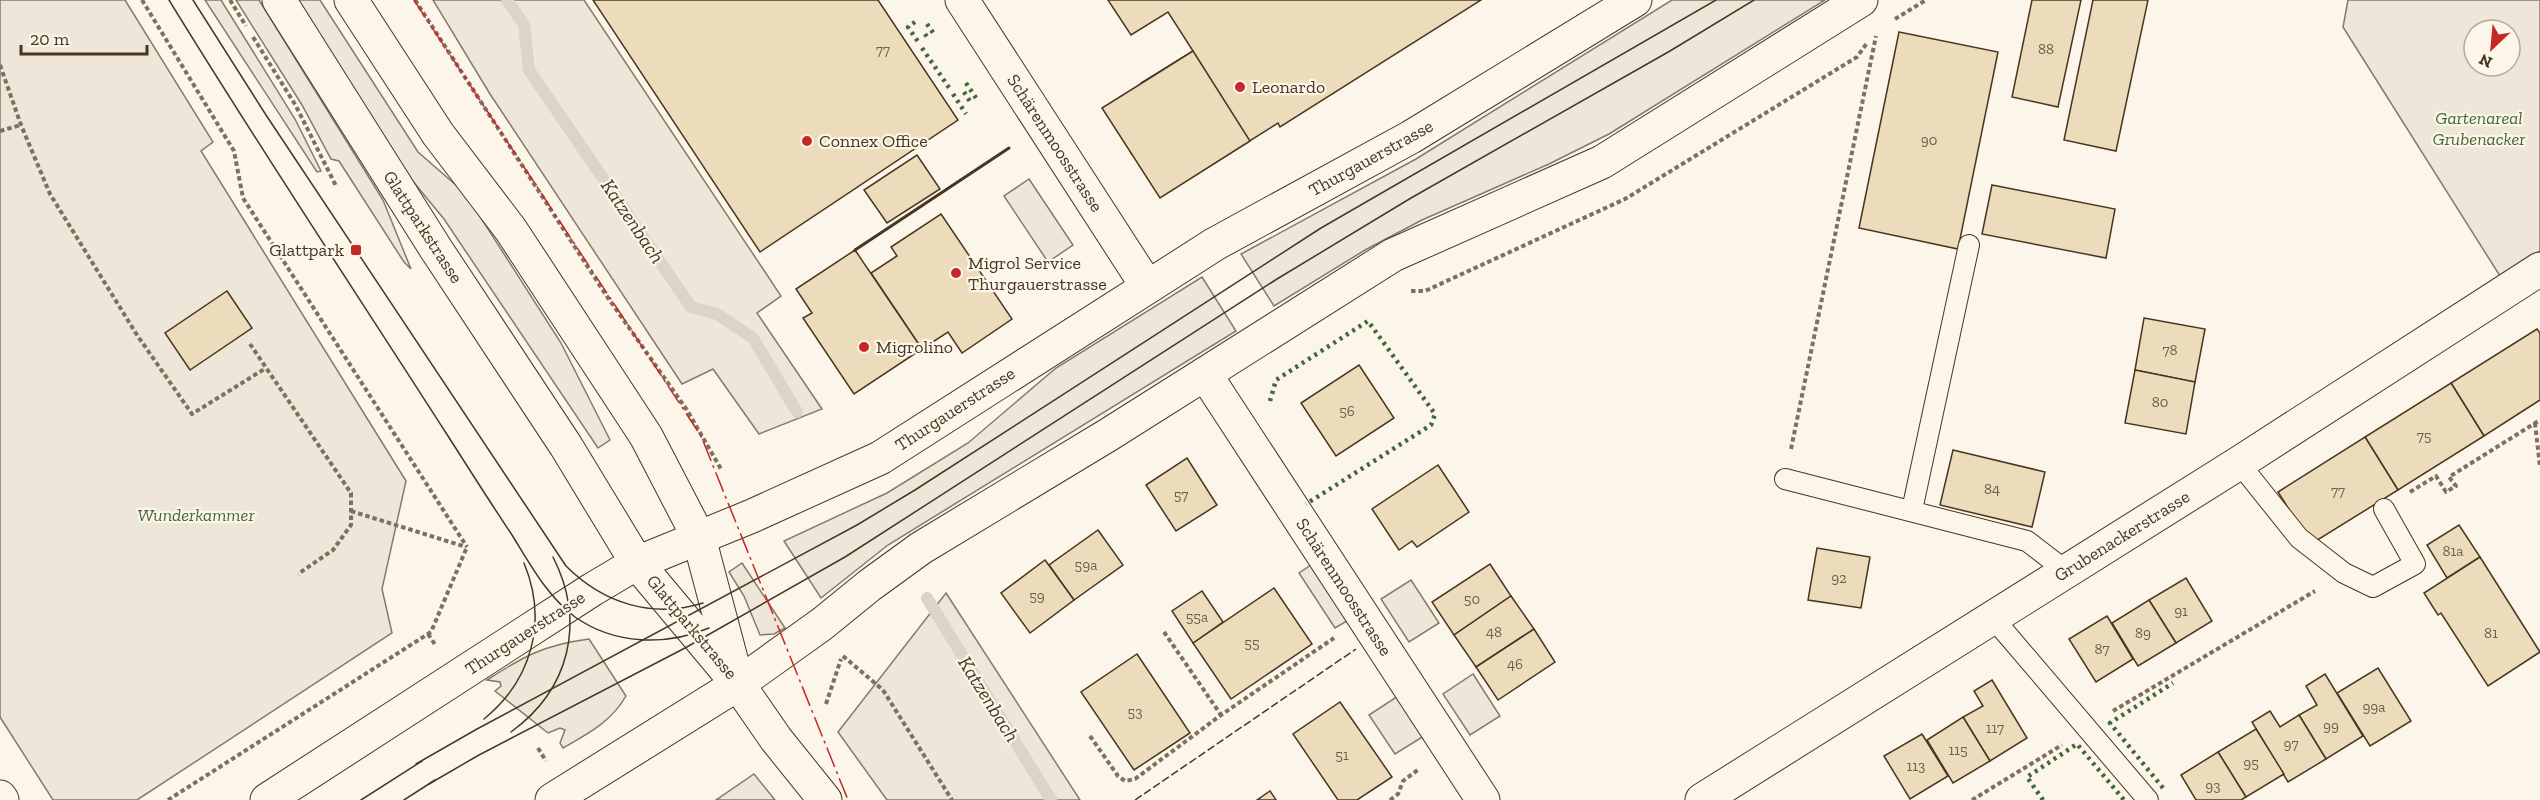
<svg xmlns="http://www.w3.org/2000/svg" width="2540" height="800" font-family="'Zilla Slab',serif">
	<rect width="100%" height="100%" fill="#fbf6e9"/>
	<g fill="#ede6d9" stroke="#887966" stroke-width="1.5" fill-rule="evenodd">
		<path d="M0,0H125L213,142L201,151L406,481L382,589L392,633L137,800H53L0,717Z"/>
		<path d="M205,0H221L295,119L321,171L317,172Z"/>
		<path d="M236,0H259L383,200L411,269L404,262L339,161L331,159L302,105Z"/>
		<path d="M297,0H320L418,152L465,193L561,343L610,440L598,448L444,219L411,179Z"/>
		<path d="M433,0H584L781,296L757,313L822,409L759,434L713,369L682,384L490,94Z"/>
		<path d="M1672,0H1825L1609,134L1549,164L1422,220L1365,250L1274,306L1241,254L1416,159Z"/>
		<path d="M2348,0H2540V251L2500,276L2343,27ZM2474,30H2510V66H2474Z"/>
		<path d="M1202,277L1236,331L888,545L821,598L784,541L887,493L968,443L1056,368Z"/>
		<path d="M742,563L785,628L774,634L760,635L744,596L729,572Z"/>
		<path d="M946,593L1080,800H887L838,732Z"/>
		<path d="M589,639L626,696C611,722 589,733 563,748L560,743L565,730L560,728L548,733L495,691L501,686L500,682L487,680C524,656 544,645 589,639Z"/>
		<path d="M754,774L775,800H716Z"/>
	</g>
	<g fill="#ede7d9" stroke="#887966" stroke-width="1.5">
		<path d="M1029,179L1073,245L1048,262L1004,196Z"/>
		<path d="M1311,565L1347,621L1335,628L1299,573Z"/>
		<path d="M1411,580L1439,623L1409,642L1381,599Z"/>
		<path d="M1473,674L1500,716L1470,735L1443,694Z"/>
		<path d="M1398,696L1424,736L1395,754L1369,715Z"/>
	</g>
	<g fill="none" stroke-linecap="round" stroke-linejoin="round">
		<g stroke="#dcd4c6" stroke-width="12">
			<path d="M507,0L524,25L529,70L691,307L717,314L753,338L797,412"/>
			<path d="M927,598L1051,800"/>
		</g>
	</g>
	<g fill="#ecdcbc" stroke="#4a3520" stroke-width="1.5">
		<path d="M593,0H878L958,120L760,252Z"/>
		<path d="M1108,0H1481L1280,127L1278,123L1194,176L1171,178L1150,171L1131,153L1123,133V112L1141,83L1193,51L1168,12L1131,35Z"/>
		<path d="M2032,0H2081L2058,107L2012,97Z"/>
		<path d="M2093,0H2148L2116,151L2064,140Z"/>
		<path d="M1899,32L1998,52L1958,249L1859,228Z"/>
		<path d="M1193,51L1250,141L1160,198L1102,108Z"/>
		<path d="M917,155L940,189L887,223L864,190Z"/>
		<path d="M1992,185L2115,209L2106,258L1982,234Z"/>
		<path d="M941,214L1012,319L962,353L948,332L922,349L871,273L897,256L891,247Z"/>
		<path d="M855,250L922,349L854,394L803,318L812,313L796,289Z"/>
		<path d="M227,291L252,328L190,370L165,333Z"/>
		<path d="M2144,318L2205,329L2195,382L2135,370Z"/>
		<path d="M2537,329L2540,333V400L2484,436L2451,383Z"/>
		<path d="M1359,365L1394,418L1336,456L1301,403Z"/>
		<path d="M2135,370L2195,382L2186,434L2125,423Z"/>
		<path d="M2451,383L2484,436L2398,490L2365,437Z"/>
		<path d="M2365,437L2398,490L2311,544L2278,492Z"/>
		<path d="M1953,450L2045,472L2032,527L1940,505Z"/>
		<path d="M1187,458L1217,505L1176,531L1146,485Z"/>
		<path d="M1438,465L1469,512L1417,547L1412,541L1399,550L1372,509Z"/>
		<path d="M2459,525L2480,557L2447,578L2427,545Z"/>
		<path d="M1098,530L1123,565L1074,600L1049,565Z"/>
		<path d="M1817,548L1870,557L1861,608L1808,600Z"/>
		<path d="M2480,557L2540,652L2488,686L2441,613L2438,615L2424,593Z"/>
		<path d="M1045,560L1074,600L1030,633L1001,593Z"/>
		<path d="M1490,564L1511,596L1454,635L1432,602Z"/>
		<path d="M2186,578L2212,621L2176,643L2149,600Z"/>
		<path d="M1274,588L1312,644L1231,699L1193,643Z"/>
		<path d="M1202,591L1223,622L1193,643L1172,611Z"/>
		<path d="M1511,596L1534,629L1476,667L1454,635Z"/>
		<path d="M2149,600L2176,643L2138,666L2112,623Z"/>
		<path d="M2107,616L2133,659L2096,682L2069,639Z"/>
		<path d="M1534,629L1555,662L1498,700L1476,667Z"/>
		<path d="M1137,654L1190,733L1134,770L1081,692Z"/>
		<path d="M2378,668L2411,721L2370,746L2337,693Z"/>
		<path d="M2325,674L2363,736L2326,759L2299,715L2317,705L2306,686Z"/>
		<path d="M1992,680L2027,738L1990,761L1963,717L1983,706L1974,691Z"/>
		<path d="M1340,702L1392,777L1357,800H1338L1293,734Z"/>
		<path d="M2270,711L2280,727L2299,715L2326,759L2288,782L2252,722Z"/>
		<path d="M1963,717L1990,761L1953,783L1927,740Z"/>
		<path d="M2256,729L2284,774L2246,797L2218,752Z"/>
		<path d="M1922,734L1948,776L1910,799L1884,756Z"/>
		<path d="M2218,752L2246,797L2241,800H2196L2181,775Z"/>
		<path d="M1270,791L1276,800H1257Z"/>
	</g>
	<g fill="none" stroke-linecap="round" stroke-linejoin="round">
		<g stroke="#4a3520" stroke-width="22">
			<g id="lane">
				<path d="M2239,463L2299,538L2344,573L2373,587L2415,564L2384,509"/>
				<path d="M1785,479L2027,541L2066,571"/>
				<path d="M1912,510L1969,245"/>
				<path d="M1993,618L2148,800"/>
			</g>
		</g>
		<g stroke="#4a3520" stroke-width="35">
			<g id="street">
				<path d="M962,0L1147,286"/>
				<path d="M1205,374L1483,800"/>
				<path d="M738,684L776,739L825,800"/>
				<path d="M0,797L2,800"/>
				<path d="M1702,800L2239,463L2540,269"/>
			</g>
		</g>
		<g stroke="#4a3520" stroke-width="35">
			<g id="secondary">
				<path d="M279,0L436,249L566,446L637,563L738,684"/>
				<path d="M351,0L438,134L511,230L646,436L699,538L735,674"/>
				<path d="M267,800L593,589L637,563L752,516L880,458L1215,244L1411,137L1635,0"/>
				<path d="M552,800L738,684L822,624L870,585L921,548L1108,435L1393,255L1602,162L1861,0"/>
			</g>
		</g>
		<g stroke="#7f6f5c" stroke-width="4" stroke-dasharray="4.5 3" stroke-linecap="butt">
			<path d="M142,0L234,151L243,198L467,547"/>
			<path d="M230,0L246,26"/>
			<path d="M415,0L606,295L687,410L721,469"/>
			<path d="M1895,19L1926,0"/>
			<path d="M253,37L296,106L336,186"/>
			<path d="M0,65L21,125L50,194L137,335L192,414L266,368"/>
			<path d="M0,131L21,125"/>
			<path d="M1411,291H1425L1625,199L1857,57L1867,43"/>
			<path d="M250,344L351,493V525L333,550L298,574"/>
			<path d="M2535,423L2540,467"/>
			<path d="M1791,449L1876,36"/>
			<path d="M2410,492L2436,476L2446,492L2456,486L2449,477L2540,420"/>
			<path d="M351,511L466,547"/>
			<path d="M1164,632L1221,715"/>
			<path d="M428,634L436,646"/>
			<path d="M843,656L883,690L952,800"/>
			<path d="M826,704L841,659"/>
			<path d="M2113,711L2315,591"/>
			<path d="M1090,736L1118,776L1125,781L1135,779L1221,715L1334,638"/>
			<path d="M538,748L546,761"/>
			<path d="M168,800L431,632L467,547"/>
			<path d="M1390,800L1398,794L1403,781L1419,769"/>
			<path d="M1972,800L2062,745"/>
		</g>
		<use href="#lane" stroke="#fbf6e9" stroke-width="20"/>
		<use href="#street" stroke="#fbf6e9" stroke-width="33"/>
		<use href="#secondary" stroke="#fbf6e9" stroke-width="33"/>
		<g stroke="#4a3520" stroke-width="1.5">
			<path d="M169,0C259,147 355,291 448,436C469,469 490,502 512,535C530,564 547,596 575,617C615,645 666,646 709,628"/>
			<path d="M193,0L266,115L566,566C603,603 652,619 703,603"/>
			<path d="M484,719C532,680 548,621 524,563"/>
			<path d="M511,732C570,689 586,622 553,557"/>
			<path d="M416,764L477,729L857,525L915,490L1321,228L1716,0"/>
			<path d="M429,784L479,755L685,648L845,557L1277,279L1411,198L1670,51L1754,0"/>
			<path d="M361,800L422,761"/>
			<path d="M404,800L435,780"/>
		</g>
		<g stroke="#436837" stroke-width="4.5" stroke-dasharray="3 4.5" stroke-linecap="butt">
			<path d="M915,22L908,27L919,43"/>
			<path d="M927,24L934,34"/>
			<path d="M925,34L929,40"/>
			<path d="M922,48L950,89"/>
			<path d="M966,83L976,98"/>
			<path d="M964,92L971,103"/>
			<path d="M953,94L966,114"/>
			<path d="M1270,401L1276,380L1368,321L1435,414L1431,425L1306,504"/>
			<path d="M2163,788L2110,723L2173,683"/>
			<path d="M2043,800L2027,777L2077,744L2124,800"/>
		</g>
		<path stroke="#4a3520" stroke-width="1.5" stroke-dasharray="8 3" stroke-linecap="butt" d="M1135,800L1356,649"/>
		<path stroke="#4a3520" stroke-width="3" d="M855,250L1009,148"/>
		<path stroke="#c62828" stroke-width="1.5" stroke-dasharray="21 4.5 3 4.5" stroke-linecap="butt" d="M414,0L701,436L848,800"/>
	</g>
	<g fill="#c62828" stroke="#fbf6e9" stroke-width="2">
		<circle cx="1240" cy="87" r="6"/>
		<circle cx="807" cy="141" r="6"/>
		<rect x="350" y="244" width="12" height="12" rx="3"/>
		<circle cx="956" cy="273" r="6"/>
		<circle cx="864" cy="347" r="6"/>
	</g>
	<g text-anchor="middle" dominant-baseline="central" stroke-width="4.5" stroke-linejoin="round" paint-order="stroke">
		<g font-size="15" fill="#725f47">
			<text x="2046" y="49">88</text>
			<text x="883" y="50">77</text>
			<text x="1929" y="140">90</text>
			<text x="2170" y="350">78</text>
			<text x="2160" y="402">80</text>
			<text x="1347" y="411">56</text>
			<text x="2424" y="436">75</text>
			<text x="1992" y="489">84</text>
			<text x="2338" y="491">77</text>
			<text x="1181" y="495">57</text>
			<text x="2453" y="551">81a</text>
			<text x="1086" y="565">59a</text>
			<text x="1839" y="578">92</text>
			<text x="1037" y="596">59</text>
			<text x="1472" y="599">50</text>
			<text x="2181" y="611">91</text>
			<text x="1197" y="617">55a</text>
			<text x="1494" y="632">48</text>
			<text x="2143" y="633">89</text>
			<text x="2491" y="633">81</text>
			<text x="1252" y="643">55</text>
			<text x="2102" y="649">87</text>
			<text x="1515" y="664">46</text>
			<text x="2374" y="707">99a</text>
			<text x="1135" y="712">53</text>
			<text x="2331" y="726">99</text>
			<text x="1995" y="728">117</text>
			<text x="2291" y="744">97</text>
			<text x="1958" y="750">115</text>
			<text x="1342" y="755">51</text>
			<text x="2251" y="763">95</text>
			<text x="1916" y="766">113</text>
			<text x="2213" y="786">93</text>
		</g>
		<g font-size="18" fill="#4a3520" stroke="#fbf6e9" text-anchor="start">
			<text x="1252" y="87">Leonardo</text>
			<text x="819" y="141">Connex Office</text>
			<text x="344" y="250" text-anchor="end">Glattpark</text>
			<text x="968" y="263">Migrol Service<tspan x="968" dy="21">Thurgauerstrasse</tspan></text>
			<text x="876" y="347">Migrolino</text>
		</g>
		<g font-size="18" font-style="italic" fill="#436837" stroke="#fbf6e9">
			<text x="2479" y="118">Gartenareal<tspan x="2479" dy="21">Grubenacker</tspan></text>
			<text x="196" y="515">Wunderkammer</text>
		</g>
		<g font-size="18" fill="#4a3520" stroke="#fbf6e9">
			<text transform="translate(1055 143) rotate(57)">Schärenmoosstrasse</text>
			<text transform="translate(1371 158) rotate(-29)">Thurgauerstrasse</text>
			<text transform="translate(423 227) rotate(57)">Glattparkstrasse</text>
			<text transform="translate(955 409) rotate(-33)">Thurgauerstrasse</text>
			<text transform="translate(2122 536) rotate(-32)">Grubenackerstrasse</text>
			<text transform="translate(1344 587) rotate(57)">Schärenmoosstrasse</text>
			<text transform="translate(692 627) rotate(50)">Glattparkstrasse</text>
			<text transform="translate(525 633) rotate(-33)">Thurgauerstrasse</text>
		</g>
		<g font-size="20" font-style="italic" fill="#4a3520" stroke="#fbf6e9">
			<text transform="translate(633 221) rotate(56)">Katzenbach</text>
			<text transform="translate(989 699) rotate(58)">Katzenbach</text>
		</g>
	</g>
	<g transform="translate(2492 48) rotate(206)"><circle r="28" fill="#fbf6e9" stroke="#b4a999" stroke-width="1.5"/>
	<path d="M0-4.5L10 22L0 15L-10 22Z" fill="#c62828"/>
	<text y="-9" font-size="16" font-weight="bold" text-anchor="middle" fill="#4a3520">N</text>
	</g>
	<path d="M21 45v9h126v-9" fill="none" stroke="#4a3520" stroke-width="3"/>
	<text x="30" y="45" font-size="18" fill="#4a3520" stroke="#fbf6e9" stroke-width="4.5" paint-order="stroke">20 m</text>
</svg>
